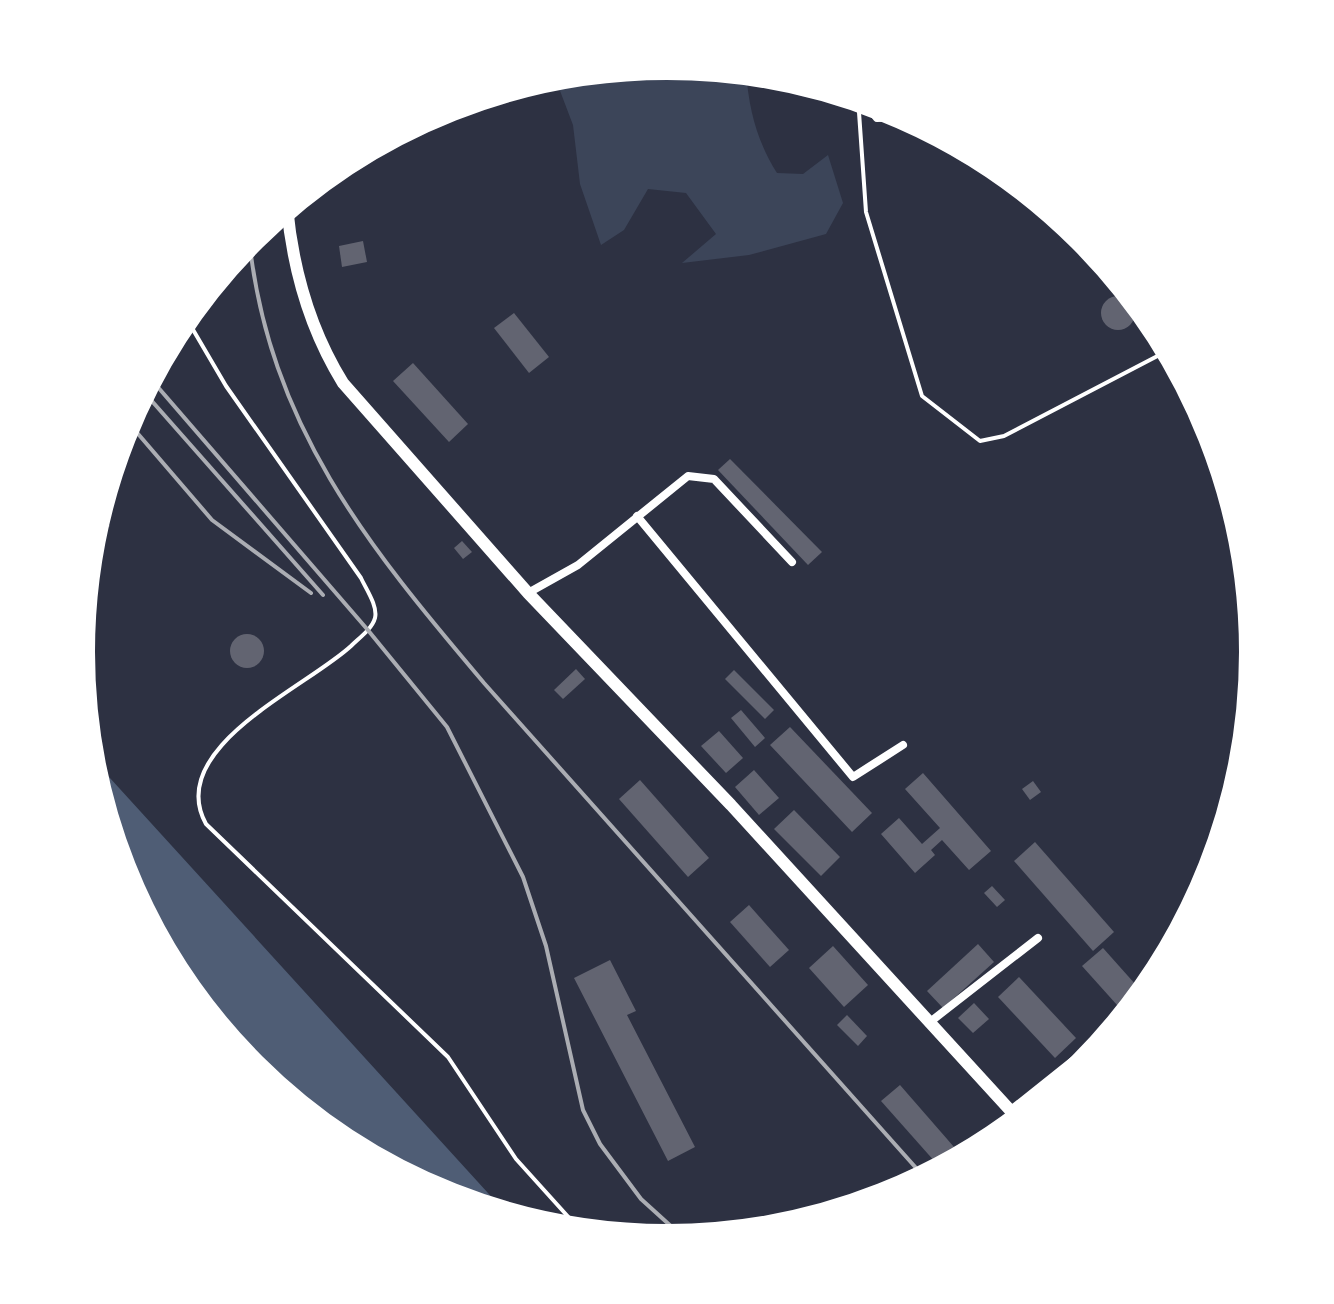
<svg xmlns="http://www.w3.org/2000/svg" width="1334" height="1304" font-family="'Playfair Display',serif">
	<rect width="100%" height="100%" fill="#2d3142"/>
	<path fill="#3c4559" d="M667,64L746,72C749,110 757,141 777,173L803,174L828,155L843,203L826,234L749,255L682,263L716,234L686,193L648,189L624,230L601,245L580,184L573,125L554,75Z"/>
	<path fill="#4f5d75" d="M89,755L508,1215C486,1208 460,1204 439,1194C283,1119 161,999 110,831C102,807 92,781 89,755Z"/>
	<g fill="#626471">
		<path d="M1076,231L1083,237L1095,251L1081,246Z"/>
		<path d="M363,241L367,262L342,267L339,246Z"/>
		<circle cx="1118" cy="313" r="17"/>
		<path d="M514,313L549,357L529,373L494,328Z"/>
		<path d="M413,363L468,424L449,442L393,381Z"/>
		<path d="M730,459L822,552L808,565L718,470Z"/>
		<path d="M98,511L110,526L90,542V537Z"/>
		<path d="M462,541L472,552L463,559L454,548Z"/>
		<circle cx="247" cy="651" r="17"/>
		<path d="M576,669L585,679L563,699L554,690Z"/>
		<path d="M734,670L774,710L765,719L725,679Z"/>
		<path d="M741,710L765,738L755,747L731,718Z"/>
		<path d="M790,727L872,813L852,832L770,745Z"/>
		<path d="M719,731L743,758L726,773L701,746Z"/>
		<path d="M754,770L779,798L759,815L735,787Z"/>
		<path d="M923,773L991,851L969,870L942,840L931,850L935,855L915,873L881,834L899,818L922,844L940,828L905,789Z"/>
		<path d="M640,780L709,858L688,877L619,799Z"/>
		<path d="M1033,781L1041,792L1030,800L1022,789Z"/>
		<path d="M794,810L840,857L821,876L774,829Z"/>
		<path d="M1035,842L1114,932L1093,951L1014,861Z"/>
		<path d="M992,886L1005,900L997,907L984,893Z"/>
		<path d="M749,905L789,950L770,967L730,922Z"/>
		<path d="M978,944L994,962L943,1008L927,991Z"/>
		<path d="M833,946L868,985L844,1007L809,968Z"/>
		<path d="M1103,948L1144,994L1126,1015L1082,966Z"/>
		<path d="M610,960L636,1011L627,1015L695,1147L668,1161L574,978Z"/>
		<path d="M1019,977L1076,1038L1055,1058L998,997Z"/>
		<path d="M974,1003L989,1019L973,1033L958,1018Z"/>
		<path d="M847,1015L867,1036L858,1046L837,1025Z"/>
		<path d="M900,1085L954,1147L936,1163L881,1101Z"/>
	</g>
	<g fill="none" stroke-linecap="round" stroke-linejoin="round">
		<g stroke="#fff" stroke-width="4">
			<path d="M858,98L866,212L922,396L980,441L1004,436L1169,350"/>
			<path d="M185,316L226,386L361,578C366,589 378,606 375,618C372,629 359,638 351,646C307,687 164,748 206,824L448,1057L516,1159L581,1231"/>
		</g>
		<g stroke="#fff" stroke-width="8">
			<path d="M863,100L877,118L908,117"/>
			<path d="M637,516L853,777L903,745"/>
			<path d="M528,593L578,565L688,476L714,479L792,562"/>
			<path d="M930,1022L1038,938"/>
			<path d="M1011,1110L1109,1032"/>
		</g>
		<path stroke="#fff" stroke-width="12" d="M287,207C293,270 309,328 343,383L528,593L731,805L1019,1120"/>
		<g stroke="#abadb3" stroke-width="4">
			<path d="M249,239C269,425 367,545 484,683L925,1178"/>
			<path d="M150,378L367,629L447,727L523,877L546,946L583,1110L600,1144L641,1199L684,1238"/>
			<path d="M143,391L323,595"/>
			<path d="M127,421L212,520L311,593"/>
		</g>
	</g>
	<path d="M0 0H1334V1304H0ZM93 652a574 574 0 1 1 1148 0a574 574 0 1 1-1148 0Z" fill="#fff" fill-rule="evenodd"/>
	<path fill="none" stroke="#fff" stroke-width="4" d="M93 652a574 574 0 1 1 1148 0a574 574 0 1 1-1148 0Z"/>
</svg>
